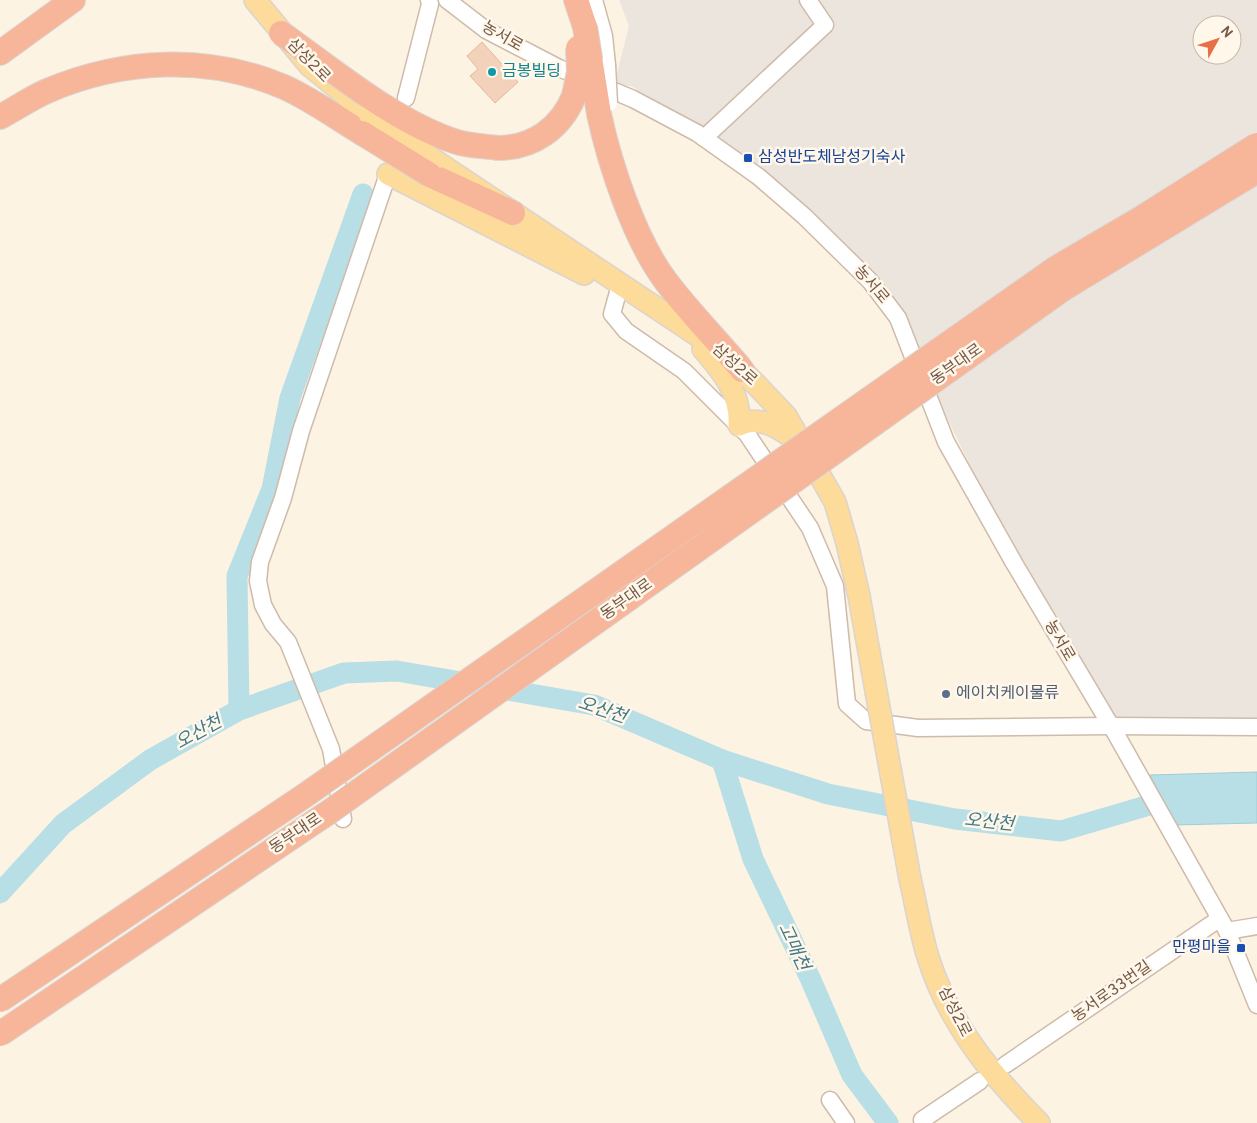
<svg xmlns="http://www.w3.org/2000/svg" width="1257" height="1123" font-family="Overpass,'Noto Sans KR',sans-serif">
	<rect width="100%" height="100%" fill="#fcf3e3"/>
	<path fill="#ece5de" fill-rule="evenodd" d="M619,0H1257V719L1248,725L1115,720L1016,560L902,325L846,261L632,86L614,85L629,26ZM1202,25H1232V55H1202Z"/>
	<path fill="#b8dee6" stroke="#9ecdd8" d="M1257,772V823L1174,825L1150,775Z"/>
	<g fill="none" stroke-linecap="round" stroke-linejoin="round">
		<g stroke="#b8dee6" stroke-width="21">
			<path d="M239,710L237,576L272,489L290,398L363,194"/>
			<path d="M722,760L753,859L810,978L852,1075L888,1123"/>
			<path d="M0,893L63,824L150,760L239,710L344,673L397,671L594,705L722,760L828,794L955,819L1061,831L1163,801H1174"/>
		</g>
	</g>
	<path fill="#f2d2bb" stroke="#e5b99b" d="M482,42L518,82L495,103L470,76L478,69L467,56Z"/>
	<g fill="none" stroke-linecap="round" stroke-linejoin="round">
		<g stroke="#cebbaa" stroke-width="19">
			<g id="minor">
				<path d="M447,0L486,30L559,68L633,99L697,133L759,177L804,216L870,281L898,318L946,442L1014,563L1117,736L1227,931L1257,1005"/>
				<path d="M594,0L604,36L607,65"/>
				<path d="M406,98L430,4L429,0"/>
				<path d="M704,138L825,25L808,0"/>
				<path d="M618,292L612,314L626,331L684,371L747,434L810,528L835,586L847,704L866,721L918,728L1109,726L1257,727"/>
				<path d="M343,819L331,749L288,642L273,624L263,605L258,581L260,562L283,498L301,431L388,174"/>
				<path d="M1227,931L1257,926"/>
				<path d="M1005,1065L1219,919"/>
				<path d="M830,1100L846,1123"/>
				<path d="M922,1120L980,1081"/>
			</g>
		</g>
		<g stroke="#dbd4d0" stroke-width="24">
			<g id="major">
				<path d="M255,0L310,66L369,114"/>
				<path d="M434,160L712,345L742,370L786,416L835,502L847,543L859,596L876,691"/>
				<path d="M388,174L584,274"/>
				<path d="M703,349C723,372 741,394 739,425C760,414 782,429 799,443"/>
				<path d="M910,879C916,904 920,931 928,957C948,1022 992,1076 1039,1123"/>
			</g>
		</g>
		<g stroke="#dbd4d0" stroke-width="26">
			<g id="highway">
				<path d="M576,0L585,27"/>
				<path d="M0,53L73,0"/>
				<path d="M599,114C610,165 634,238 665,280C688,311 717,340 742,370"/>
				<path d="M0,117C15,109 31,98 47,91C122,59 207,54 284,87C311,99 337,118 362,133"/>
				<path d="M498,148C533,148 561,128 574,96"/>
				<path d="M430,175L513,213"/>
			</g>
		</g>
		<use href="#minor" stroke="#fff" stroke-width="16"/>
		<use href="#major" stroke="#fcdb9b" stroke-width="21"/>
		<use href="#highway" stroke="#f7b599" stroke-width="24"/>
		<g stroke="#cebbaa" stroke-width="19" stroke-linecap="butt">
			<path id="minor-bridge" d="M607,65L609,103"/>
		</g>
		<g stroke="#dbd4d0" stroke-width="24" stroke-linecap="butt">
			<g id="major-bridge">
				<path d="M369,114L434,160"/>
				<path d="M876,691L910,879"/>
			</g>
		</g>
		<g stroke="#dbd4d0" stroke-width="26" stroke-linecap="butt">
			<g id="highway-bridge">
				<path d="M585,27L599,114"/>
				<path d="M281,33C333,70 396,123 457,142C469,146 485,146 498,148"/>
				<path d="M574,96L579,72L578,48"/>
				<path d="M362,133L430,175"/>
				<path d="M0,1000L307,794L1056,268L1143,217L1257,145"/>
				<path d="M0,1034L332,810L1063,289L1257,171"/>
			</g>
		</g>
		<use href="#minor-bridge" stroke="#fff" stroke-width="16"/>
		<use href="#major-bridge" stroke="#fcdb9b" stroke-width="21"/>
		<use href="#highway-bridge" stroke="#f7b599" stroke-width="24"/>
	</g>
	<circle fill="#0f9aa8" stroke="#fff7ea" stroke-width="2" cx="492" cy="72" r="5"/>
	<g fill="#1a4fb4" stroke="#fff7ea" stroke-width="2">
		<rect x="743" y="153" width="10" height="10" rx="2.5"/>
		<rect x="1236" y="943" width="10" height="10" rx="2.5"/>
	</g>
	<circle fill="#5c6f8a" stroke="#fff7ea" stroke-width="2" cx="946" cy="694" r="5"/>
	<g text-anchor="middle" dominant-baseline="central" stroke-width="5" stroke-linejoin="round" paint-order="stroke">
		<g font-size="16" fill="#755a49" stroke="#fff7ea">
			<text transform="translate(502 37) rotate(30)">농서로</text>
			<text transform="translate(308 61) rotate(46)">삼성2로</text>
			<text transform="translate(871 285) rotate(50)">농서로</text>
			<text transform="translate(734 365) rotate(42)">삼성2로</text>
			<text transform="translate(957 365) rotate(-35)">동부대로</text>
			<text transform="translate(627 600) rotate(-35)">동부대로</text>
			<text transform="translate(1059 641) rotate(60)">농서로</text>
			<text transform="translate(296 834) rotate(-34)">동부대로</text>
			<text transform="translate(1112 992) rotate(-35)">농서로33번길</text>
			<text transform="translate(954 1012) rotate(63)">삼성2로</text>
		</g>
		<g font-size="16" fill="#0d838f" stroke="#fff7ea" text-anchor="start">
			<text x="502" y="72">금봉빌딩</text>
		</g>
		<g font-size="16" fill="#164399" stroke="#fff7ea" text-anchor="start">
			<text x="758" y="158">삼성반도체남성기숙사</text>
			<text x="1231" y="948" text-anchor="end">만평마을</text>
		</g>
		<g font-size="16" fill="#4e5e75" stroke="#fff7ea" text-anchor="start">
			<text x="956" y="694">에이치케이물류</text>
		</g>
		<g font-size="18" font-style="italic" fill="#427a89" stroke="#fff7ea">
			<text transform="translate(602 711) rotate(18)">오산천</text>
			<text transform="translate(199 733) rotate(-29)">오산천</text>
			<text transform="translate(989 823) rotate(6)">오산천</text>
			<text transform="translate(793 947) rotate(65)">고매천</text>
		</g>
	</g>
	<g transform="translate(1217 40) rotate(50)"><circle r="24" fill="#fff7ea" stroke="#c8b8aa"/>
	<path d="M0-4L9 19L0 12L-9 19Z" fill="#e87047"/>
	<text y="-8" font-size="14" font-weight="bold" text-anchor="middle" fill="#755a49">N</text>
	</g>
</svg>
